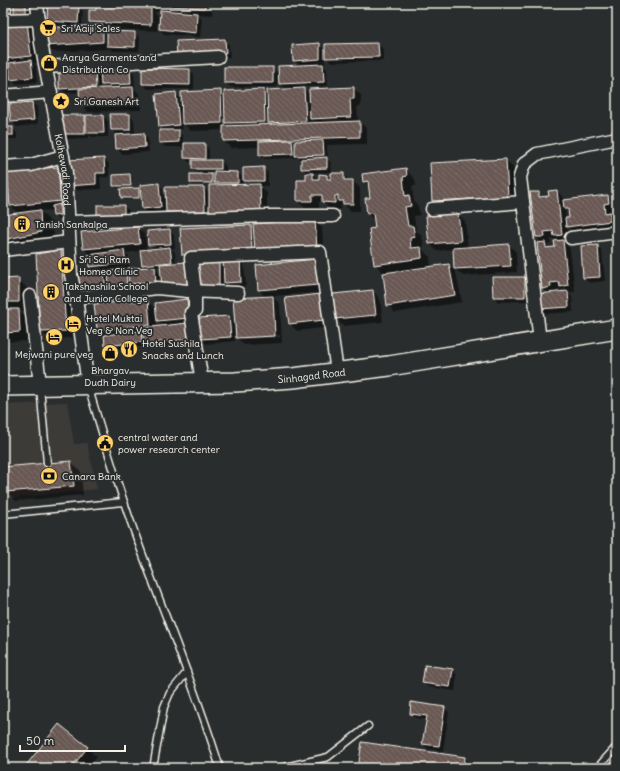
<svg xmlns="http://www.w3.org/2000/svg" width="620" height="771" font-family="Delius,sans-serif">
	<defs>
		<pattern id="building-back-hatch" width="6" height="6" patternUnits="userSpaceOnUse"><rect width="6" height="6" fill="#695853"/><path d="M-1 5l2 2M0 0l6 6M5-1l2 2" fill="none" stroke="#7f706c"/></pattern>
	</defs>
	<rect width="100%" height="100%" fill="#2a2d2e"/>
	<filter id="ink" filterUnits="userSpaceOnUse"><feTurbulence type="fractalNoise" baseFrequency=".025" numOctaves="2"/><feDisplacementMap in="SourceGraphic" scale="8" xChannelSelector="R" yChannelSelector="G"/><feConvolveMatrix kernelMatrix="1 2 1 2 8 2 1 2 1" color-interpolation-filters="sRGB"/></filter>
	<g filter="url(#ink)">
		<path fill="#3d3a39" d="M67,402L74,444L87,443L97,489L3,499V405Z"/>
		<g fill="#0007" fill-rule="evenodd">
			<path d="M3,3H30V21H26L34,29L38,63H33L36,66L37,82L16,84L10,79L11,85H3V64H5L10,70V65L3,58Z"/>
			<path d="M93,3H116V7L151,9L147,3H213L212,15L197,14L202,19L200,37L164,34L160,29L161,12H154L158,16L157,31L106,29L109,32L135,33L140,38L139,51H112L111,49L53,52L46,45L65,26L53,25L48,20L79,6L83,11L82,27L94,26L90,21L97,11V7Z"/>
			<path d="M224,40L229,45L230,57L182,60Z"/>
			<path d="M319,44L324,49L325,64H322L327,69L328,86L302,87L310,95L353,88L361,95V106H357L358,122H360L367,129V144L327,145L328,160L331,163L332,172L312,173L320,181L326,176L332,181L343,174L350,181H353L360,188V211H351L341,202V209H330L323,202H319V208H305L298,201L307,181V174L302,168L301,160L297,156V158L265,159L260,155V147L231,148L224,141V130L191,131L182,123L183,129L177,130L183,136V147H165L160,142L164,131L160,126L175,93L180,98L181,108L220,91L225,96L264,90L268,94L287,90L280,84L300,66L294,60Z"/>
			<path d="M378,44L383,49V61L331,62L326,57Z"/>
			<path d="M273,68L277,73V87H230L225,82Z"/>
			<path d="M130,69L134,74L135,88H134L140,95L141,110L88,112L81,105L80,92L65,93L60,88L95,70L102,77ZM100,82L107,89H100Z"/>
			<path d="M189,70L194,74V89H148L143,84Z"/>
			<path d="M32,103L37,107L38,124L17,127L12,122L10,105Z"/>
			<path d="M3,105L7,108L8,128H12L17,133V139H3Z"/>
			<path d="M111,115H130L134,120L135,135L144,134L148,139L149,152L122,154L117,149L118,136L112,130Z"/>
			<path d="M85,116L87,119L103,116L108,121V137H92L89,135V138L68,139L63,134Z"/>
			<path d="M205,144L209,149V161H221L226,166V172L238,173L244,178L264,168L268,173V186H260L267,193V219L174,218L166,210L204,188L210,194V185H193L191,183L199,175L193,169V163H190L185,158ZM210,173H215V178ZM243,180L248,186H243ZM213,181L218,186H213Z"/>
			<path d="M104,159L109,164V177H100L101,189L74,190L69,185Z"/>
			<path d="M506,160L515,170L517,207L442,210L433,200Z"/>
			<path d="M57,168L65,175V219L59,220L54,215V210L40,211L53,224L55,246L3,255V216L19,214L11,206Z"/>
			<path d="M405,169L415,179L416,186H412L414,201L418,206L420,215L414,216L416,230L422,236L424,247H420L430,257L431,267L449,265L456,272L462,302L395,313L388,305L384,273L375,264L376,229L375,221L368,214L371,199L370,187L364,181Z"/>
			<path d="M130,175L132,177V187L116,188L114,186Z"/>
			<path d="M159,184L163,189L166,211L148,213L143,208L142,199L124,200L122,198L138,189L141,192Z"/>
			<path d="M557,191L564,198V201L608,196L615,203L616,210L610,211L611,214L617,220V228L574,233L567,226L569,242H564L570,249L575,292L568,293L572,297L573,312L544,314L539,309L548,294L543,288V244L536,237L531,193H538L543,198L550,197ZM565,209L570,214V219H566ZM551,239H558L561,242L556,248L549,249L545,244H551ZM564,289L567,293H557V290Z"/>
			<path d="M124,206L129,211V221H103Z"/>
			<path d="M458,214L465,221L468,248L509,245L516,252L517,272L463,276L455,269L454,249L437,251L430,244Z"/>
			<path d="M315,221L322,228L324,255L240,260L244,264L246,286L230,287L224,281V291L183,255L250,226L254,229ZM218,261H224V267Z"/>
			<path d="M138,228L145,235L147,250L154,249L149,245L169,230L174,235L175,248L171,249L175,252L176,263L155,268L159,273L160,289L110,298L85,300L104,273L110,278L126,271L130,275L129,267L95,271L90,267V255L84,249L83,233ZM142,251L143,264L147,268L130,269L129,256L125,253Z"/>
			<path d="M598,246L602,251L605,281L589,283L584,278Z"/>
			<path d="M61,251L68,258L73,338L48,339L41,331Z"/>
			<path d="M315,260L325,292L272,296L280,304L282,343L244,345L237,338L266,297L259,290ZM280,335V337L242,339V337Z"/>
			<path d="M524,278L529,283L530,301L498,302L494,297Z"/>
			<path d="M18,279L28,289V311H20L28,319L29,341L3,342V280Z"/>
			<path d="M373,291L380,299L383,322L343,326L336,318Z"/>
			<path d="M321,295L331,327L297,331L290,324Z"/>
			<path d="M186,300L191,305L194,344L150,348L148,346L111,350L106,345L105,337L98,329L147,301L156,309ZM156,319L163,327H157Z"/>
			<path d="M229,317L233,322L235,341L206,344L202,339Z"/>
			<path d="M71,462L81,472L83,495L16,501L7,492Z"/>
			<path d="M452,670L457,675L455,691L428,687L423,682Z"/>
			<path d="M444,708L449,712L443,751L428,749L423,744L427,720L416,718L411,713Z"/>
			<path d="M87,748L97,757L88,768H26Z"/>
			<path d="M465,758L474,768H359Z"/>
		</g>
		<g fill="url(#building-back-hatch)" stroke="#f4f1e8">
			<path d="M3,3H11L12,19H3Z"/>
			<rect x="14" y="3" width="12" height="14"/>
			<path d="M48,3L79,5L78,23L47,21Z"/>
			<path d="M92,3H109L103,4V6L151,8V25L89,22V10H96V4Z"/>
			<path d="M146,3H205V8L146,5Z"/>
			<path d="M160,10L197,13L196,33L159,29Z"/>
			<path d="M27,21L31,56L3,59V23Z"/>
			<path d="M103,25V42L45,46L43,28Z"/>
			<path d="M107,31L135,32V47L107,46Z"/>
			<path d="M225,39L226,53L177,55L176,41Z"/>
			<path d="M320,43V59L293,61L292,45Z"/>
			<path d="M378,43L379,57L325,58V44Z"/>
			<path d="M31,60L33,77L10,80L9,63Z"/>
			<path d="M3,63H5L7,80H3Z"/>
			<path d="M323,64L324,82L279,84L278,66Z"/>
			<rect x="224" y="67" width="49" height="16"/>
			<path d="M130,68L131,84L101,85L100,69Z"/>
			<path d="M142,68L190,69V85L142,84Z"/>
			<path d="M95,69L96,87L59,89V71Z"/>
			<path d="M133,87L134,103L80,105L79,89Z"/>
			<path d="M354,87V99H350L351,117L310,119L309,89Z"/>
			<path d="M304,88L306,121L268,123L267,90Z"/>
			<path d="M264,89L265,122L225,123L224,91Z"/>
			<path d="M221,90L222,123L182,124L181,92Z"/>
			<path d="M176,92L179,125L159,127L156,94Z"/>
			<path d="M32,102L34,120L11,122L9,104Z"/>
			<path d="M110,114H130V130H111Z"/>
			<rect x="62" y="115" width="23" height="19"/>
			<path d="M86,115H103L104,133H86Z"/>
			<path d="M360,121V137L223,141V126Z"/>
			<rect x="3" y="127" width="10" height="8"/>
			<path d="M159,130H179V142L159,143Z"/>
			<path d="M144,133L145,147L116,149L115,135Z"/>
			<path d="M292,140L293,154L259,155V141Z"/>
			<path d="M323,140L324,155L295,156V141Z"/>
			<path d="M184,143H205V159L184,158Z"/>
			<path d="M327,157V168L301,169V159Z"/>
			<path d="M104,158L105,173H96V184L68,186L67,160Z"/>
			<path d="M506,159L508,197L432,201L430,163Z"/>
			<rect x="192" y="160" width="29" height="9"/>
			<path d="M58,167L61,201L10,206L7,171Z"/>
			<path d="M264,167V181H243V168Z"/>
			<path d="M406,168L407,176L403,177L405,196L409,195L411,206L405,207L408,226H413L415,237L410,238L411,248L421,247L422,258L374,265L369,229L375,228L373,213L367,214L365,198H370L368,181L363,182L362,174Z"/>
			<path d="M214,171L238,172V183H214Z"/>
			<path d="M306,173H313V179H319V174L327,175V179H331V173H344V180H353V204H343V201H338V195L335,196V203L322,202V195H312V201H297V180H306Z"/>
			<path d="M130,174L131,186H113V175Z"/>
			<rect x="190" y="174" width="22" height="9"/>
			<path d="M159,183L161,207L142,209L140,185Z"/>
			<path d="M260,184L261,212L209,213V185Z"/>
			<path d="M165,187H204L205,211L166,212Z"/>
			<path d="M139,188V198H121L120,189Z"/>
			<path d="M557,190L562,235L554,236L553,231L544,232L545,237H536L530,192H539V197L549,196L548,191Z"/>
			<path d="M608,195L609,203L604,204L605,213L610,212L611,221L566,227L565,218H569L568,209H564L563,200Z"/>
			<path d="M60,204V215L53,216L52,206Z"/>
			<path d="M97,205H124V217L97,216Z"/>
			<path d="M40,210L41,232L3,240V215Z"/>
			<path d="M458,213L461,241L429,244L426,216Z"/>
			<path d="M315,220L317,248L255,252L253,224Z"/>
			<path d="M251,225L252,252L182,255L180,228Z"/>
			<path d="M138,227L140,244L83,249L81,232Z"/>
			<path d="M170,229L171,244L148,245L147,231Z"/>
			<path d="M563,240L568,285L560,287L559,282L550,283L551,287L542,289L537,243L545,242L546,248L555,247L554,241Z"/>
			<path d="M509,244L511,266L454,269L453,248Z"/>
			<path d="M598,245L600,277L583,278L581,246Z"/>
			<path d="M170,247L172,262L142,265L140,250Z"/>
			<path d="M61,250L66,331L40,332L36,254Z"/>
			<path d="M124,250L126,263L89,267L88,255Z"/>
			<path d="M240,258L241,282L224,283L223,259Z"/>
			<path d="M316,259L318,285L258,290L256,265Z"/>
			<rect x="197" y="261" width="22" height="26"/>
			<path d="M187,262L189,286L162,287L160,264Z"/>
			<path d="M449,264L455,295L387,306L383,273Z"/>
			<path d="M155,267L156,285L129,286L128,268Z"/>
			<path d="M126,270L127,287L109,288L108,271Z"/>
			<path d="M104,272L106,293L80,296L78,274Z"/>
			<path d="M492,277H525V297H493Z"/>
			<path d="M19,278V302H4V309H19L20,332L3,333V279Z"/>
			<path d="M373,290L376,315L335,319L333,294Z"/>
			<path d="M568,291L569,307L538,309L537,294Z"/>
			<path d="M321,294L324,320L289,324L285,298Z"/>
			<path d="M273,296L275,336L236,338L233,298Z"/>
			<path d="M187,299L189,318L157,321L155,303Z"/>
			<path d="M148,300L150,325L97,330L94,304Z"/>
			<path d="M229,316L231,337L201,339L199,318Z"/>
			<path d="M188,323L190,339L144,344L142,328Z"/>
			<path d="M141,331L142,342L105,346L104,335Z"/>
			<path d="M71,461L74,486L6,492L3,467Z"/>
			<path d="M425,665L453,669L450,687L422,683Z"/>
			<path d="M411,702L445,707L439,746L422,744L427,716L410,714Z"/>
			<path d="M59,724L88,747L71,768H24Z"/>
			<path d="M362,742L465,757L464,768H358Z"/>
		</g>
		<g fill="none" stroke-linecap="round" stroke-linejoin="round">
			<g stroke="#f4f1e8" stroke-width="9">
				<g id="service">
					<path d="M88,386C100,425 111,464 124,502C154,592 193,678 220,768"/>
					<path d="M40,387L47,463"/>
					<path d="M3,514L123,502"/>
					<path d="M153,768L164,707L170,693L187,672"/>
					<path d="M281,768L328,757L368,726"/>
					<path d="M597,768L617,746"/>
				</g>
			</g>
			<g stroke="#f4f1e8" stroke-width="15">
				<g id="minor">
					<path id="s1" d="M37,3L41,43L66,173L71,275L76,298L88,385"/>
					<path d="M3,20L39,19"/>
					<path d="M46,67L218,57"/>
					<path d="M3,96L51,92"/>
					<path d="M3,167L31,165L63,156"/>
					<path d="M432,209L523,202"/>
					<path d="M68,222L269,216H333"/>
					<path d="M571,238L617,232"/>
					<path d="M3,250L69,242"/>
					<path d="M30,296L40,385"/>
					<path d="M76,298L157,288L188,291L238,293"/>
					<path d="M540,341L520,177L524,164L537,154L617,138"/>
					<path d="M202,382L191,313L195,311V292L191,258L320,252L337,372"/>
				</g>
			</g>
			<g stroke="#f4f1e8" stroke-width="22">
				<g id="primary">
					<path id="s2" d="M3,386L235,382L293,378L389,366L617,329"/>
				</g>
			</g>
			<use href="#service" stroke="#2a2d2e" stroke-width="6"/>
			<use href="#minor" stroke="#2a2d2e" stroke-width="12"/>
			<use href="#primary" stroke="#2a2d2e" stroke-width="19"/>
		</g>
	</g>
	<defs>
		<g id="supermarket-disc" transform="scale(0.9)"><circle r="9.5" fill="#ffd166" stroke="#2a2d2e"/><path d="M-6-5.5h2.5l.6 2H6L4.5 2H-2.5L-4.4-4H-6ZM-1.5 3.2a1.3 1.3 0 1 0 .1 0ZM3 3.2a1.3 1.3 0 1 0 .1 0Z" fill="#111"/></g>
		<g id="shop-disc" transform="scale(0.9)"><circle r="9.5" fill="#ffd166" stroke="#2a2d2e"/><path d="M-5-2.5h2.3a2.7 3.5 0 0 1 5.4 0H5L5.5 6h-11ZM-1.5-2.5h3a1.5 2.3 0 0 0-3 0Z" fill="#111"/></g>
		<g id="sight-disc" transform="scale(0.9)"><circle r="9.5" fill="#ffd166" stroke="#2a2d2e"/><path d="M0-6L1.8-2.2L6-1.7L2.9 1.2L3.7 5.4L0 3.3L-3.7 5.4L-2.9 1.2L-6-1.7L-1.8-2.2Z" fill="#111"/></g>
		<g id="building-disc" transform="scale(0.9)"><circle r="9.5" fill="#ffd166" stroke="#2a2d2e"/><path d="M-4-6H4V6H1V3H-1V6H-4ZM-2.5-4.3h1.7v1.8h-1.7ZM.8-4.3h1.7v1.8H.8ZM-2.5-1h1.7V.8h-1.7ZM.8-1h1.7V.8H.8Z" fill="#111"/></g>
		<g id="hospital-disc" transform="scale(0.9)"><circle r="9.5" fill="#ffd166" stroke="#2a2d2e"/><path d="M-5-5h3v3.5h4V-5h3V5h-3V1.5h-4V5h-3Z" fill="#111"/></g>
		<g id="hotel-disc" transform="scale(0.9)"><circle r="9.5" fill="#ffd166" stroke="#2a2d2e"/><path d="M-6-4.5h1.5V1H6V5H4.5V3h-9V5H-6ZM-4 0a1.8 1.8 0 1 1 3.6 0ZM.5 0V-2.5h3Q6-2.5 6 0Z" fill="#111"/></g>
		<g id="restaurant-disc" transform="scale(0.9)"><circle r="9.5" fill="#ffd166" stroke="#2a2d2e"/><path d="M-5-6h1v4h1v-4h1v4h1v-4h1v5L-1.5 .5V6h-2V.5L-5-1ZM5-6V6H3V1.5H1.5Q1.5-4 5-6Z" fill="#111"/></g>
		<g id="civic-disc" transform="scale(0.9)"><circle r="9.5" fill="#ffd166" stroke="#2a2d2e"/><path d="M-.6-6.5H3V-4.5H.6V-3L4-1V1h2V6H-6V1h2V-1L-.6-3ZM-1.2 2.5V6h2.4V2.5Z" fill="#111"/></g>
		<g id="bank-disc" transform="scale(0.9)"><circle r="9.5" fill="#ffd166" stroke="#2a2d2e"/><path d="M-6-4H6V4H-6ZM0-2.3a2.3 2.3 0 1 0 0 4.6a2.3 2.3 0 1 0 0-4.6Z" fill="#111"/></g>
	</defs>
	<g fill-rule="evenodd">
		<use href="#supermarket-disc" x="48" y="28"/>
		<use href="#shop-disc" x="49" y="63"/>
		<use href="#sight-disc" x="61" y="101"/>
		<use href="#building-disc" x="22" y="224"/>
		<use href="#hospital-disc" x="66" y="265"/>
		<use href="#building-disc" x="51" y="292"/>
		<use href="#hotel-disc" x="73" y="324"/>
		<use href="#hotel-disc" x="54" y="337"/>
		<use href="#restaurant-disc" x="129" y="349"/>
		<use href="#shop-disc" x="110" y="353"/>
		<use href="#civic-disc" x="105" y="443"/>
		<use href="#bank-disc" x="49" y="476"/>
	</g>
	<g text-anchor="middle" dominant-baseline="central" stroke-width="3.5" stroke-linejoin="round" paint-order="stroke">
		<g font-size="10" fill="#f4f1e8" stroke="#2a2d2e" text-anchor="start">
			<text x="61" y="28">Sri Aaiji Sales</text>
			<text x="62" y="57">Aarya Garments and<tspan x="62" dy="12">Distribution Co</tspan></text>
			<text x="74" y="101">Sri Ganesh Art</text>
			<text x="35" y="224">Tanish Sankalpa</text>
			<text x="79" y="259">Sri Sai Ram<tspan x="79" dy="12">Homeo Clinic</tspan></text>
			<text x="64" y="286">Takshashila School<tspan x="64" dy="12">and Junior College</tspan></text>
			<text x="86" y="318">Hotel Muktai<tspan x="86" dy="12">Veg &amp; Non Veg</tspan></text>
			<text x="142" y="343">Hotel Sushila<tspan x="142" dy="12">Snacks and Lunch</tspan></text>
			<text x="54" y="354" text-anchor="middle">Mejwani pure veg</text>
			<text x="110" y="370" text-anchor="middle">Bhargav<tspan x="110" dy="12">Dudh Dairy</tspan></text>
			<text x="118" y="437">central water and<tspan x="118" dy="12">power research center</tspan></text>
			<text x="62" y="476">Canara Bank</text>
		</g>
		<g font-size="10" fill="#f4f1e8" stroke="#2a2d2e">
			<text stroke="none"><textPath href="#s1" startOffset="169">Kolhewadi Road</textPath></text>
			<text stroke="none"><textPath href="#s2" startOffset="309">Sinhagad Road</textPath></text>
		</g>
	</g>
	<rect width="620" height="771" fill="none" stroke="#2a2d2e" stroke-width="16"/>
	<rect x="8" y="8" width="604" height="755" fill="none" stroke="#f4f1e8" stroke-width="1.5" filter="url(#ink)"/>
	<path d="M20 745v6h105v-6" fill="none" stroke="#f4f1e8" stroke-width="2"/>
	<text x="26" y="745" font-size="12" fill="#f4f1e8" stroke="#2a2d2e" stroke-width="3" paint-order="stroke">50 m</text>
</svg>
